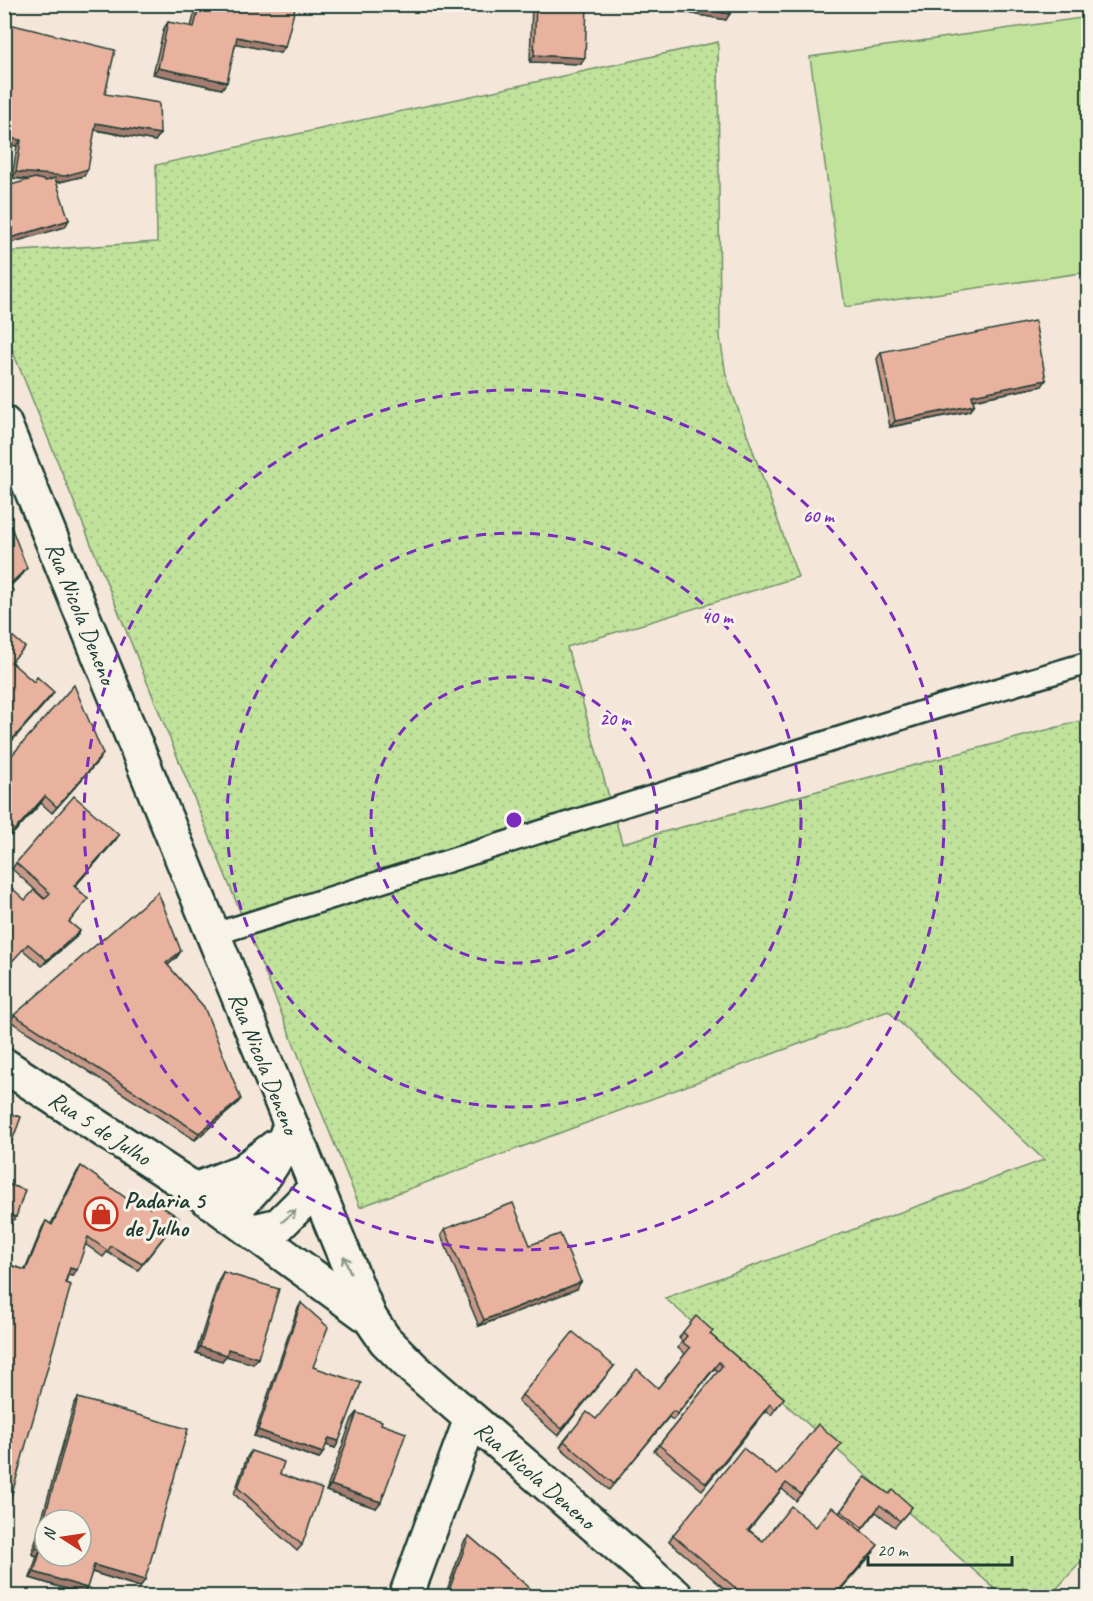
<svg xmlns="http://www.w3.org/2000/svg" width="1093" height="1601" font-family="Caveat,sans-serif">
	<defs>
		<pattern id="grass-dots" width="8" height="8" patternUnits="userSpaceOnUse" patternTransform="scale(1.5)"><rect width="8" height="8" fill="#c0e29b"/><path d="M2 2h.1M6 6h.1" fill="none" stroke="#a5c386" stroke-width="1.8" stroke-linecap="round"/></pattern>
	</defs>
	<rect width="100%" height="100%" fill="#f4e6d9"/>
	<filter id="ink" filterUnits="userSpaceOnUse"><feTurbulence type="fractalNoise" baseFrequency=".0167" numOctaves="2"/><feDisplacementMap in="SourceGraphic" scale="12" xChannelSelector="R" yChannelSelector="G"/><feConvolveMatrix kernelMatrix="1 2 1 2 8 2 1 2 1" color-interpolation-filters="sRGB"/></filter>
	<g filter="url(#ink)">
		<path fill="url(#grass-dots)" stroke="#709068" stroke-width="1.5" d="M718,42L720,337L726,375L798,577L567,647L622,843L1088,719V1554L1050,1596H1003L665,1298L1044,1160L888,1011L360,1207L5,332V252L157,242L156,165Z"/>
		<path fill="#c0e29b" stroke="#709068" stroke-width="1.5" d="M1088,17V272L845,307L810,57Z"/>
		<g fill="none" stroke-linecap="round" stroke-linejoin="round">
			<g stroke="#1f3d34" stroke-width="26">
				<path id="lane" d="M212,935L938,707L1088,663"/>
			</g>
			<g stroke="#1f3d34" stroke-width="38">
				<path id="street" d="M406,1596L471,1419"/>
			</g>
			<g stroke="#1f3d34" stroke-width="38">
				<g id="secondary">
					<path d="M4,423L370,1318L385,1340L414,1369L676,1596"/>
					<path d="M4,1065L195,1190L370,1318"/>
					<path d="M195,1190L243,1171L275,1147"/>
					<path d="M229,1214C260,1185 276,1166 290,1125"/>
					<path d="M254,1231L279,1225L316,1188"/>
				</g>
			</g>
			<use href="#lane" stroke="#f7f3e8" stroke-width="21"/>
			<use href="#street" stroke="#f7f3e8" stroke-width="33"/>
			<use href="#secondary" stroke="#f7f3e8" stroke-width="33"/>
		</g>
		<g fill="#c89989" stroke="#1f3d34" stroke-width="1.5">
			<path d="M197,4H296L280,53L236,43L222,89L153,74L164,28L168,22L191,27Z"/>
			<path d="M532,4H587L581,64L530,62Z"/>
			<path d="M677,4H731L726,20L677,11Z"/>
			<path d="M5,23L105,94L160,134L155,141L94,130L84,176L60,182H57L65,227L29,180L12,178L17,146L4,144V102L7,84H4Z"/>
			<path d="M881,352L1042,386L973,400L974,405L969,411L890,427L877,359Z"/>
			<path d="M98,761L52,813L41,803L11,836L4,830V764Z"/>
			<path d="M119,835L75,886L88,899L69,922L80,931L75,938L42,966L23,950L25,900L45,899L12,869L16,863Z"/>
			<path d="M177,957L168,965L236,1105L195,1140L10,1021L14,1015Z"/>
			<path d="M81,1166L137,1206L149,1208L154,1201L179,1218L138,1270L107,1252L103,1257L85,1244L72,1276L68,1275L4,1522V1273L9,1265L25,1270L42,1228L46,1221L51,1224L77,1172Z"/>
			<path d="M445,1229L530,1245L577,1289L479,1326L441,1235Z"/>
			<path d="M223,1272L258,1358L253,1364L226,1356L222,1361L196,1353L219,1279Z"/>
			<path d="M301,1303L313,1367L339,1441L335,1448L326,1445L319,1459L254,1436L297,1310Z"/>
			<path d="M683,1332L710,1334L784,1398L771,1415L766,1411L702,1490L654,1451L718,1372L715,1368L673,1420L669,1417L609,1490L560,1447L564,1441L596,1419L658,1388L685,1354L678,1348L682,1341L679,1338Z"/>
			<path d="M614,1366L558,1436L518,1401L522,1395Z"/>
			<path d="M78,1398L140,1587L92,1572L83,1594L30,1578L37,1556L32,1554L74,1404Z"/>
			<path d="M357,1413L376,1508L326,1491L352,1419Z"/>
			<path d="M841,1444L796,1501L782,1489L749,1530L763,1541L816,1527L839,1513L865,1477L889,1494L912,1507L895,1527L876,1512L861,1531L874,1552L835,1596H733L669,1541L673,1535L777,1475Z"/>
			<path d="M251,1451L280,1474L302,1545L297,1551L234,1494L247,1457Z"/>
			<path d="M469,1536L539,1596H445L464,1542Z"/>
		</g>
		<g fill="#a37d6f" stroke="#1f3d34" stroke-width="1.5">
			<path d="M598,4H634L631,9L598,5Z"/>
			<path d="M681,5L730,14L726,20L677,11Z"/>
			<path d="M237,37L285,47L280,53L233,43Z"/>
			<path d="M534,55L585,58L581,64L530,62Z"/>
			<path d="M158,68L227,82L222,89L153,74Z"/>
			<path d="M4,77L11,78L7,84H4Z"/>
			<path d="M96,123L160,134L155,141L91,129Z"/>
			<path d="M4,137L21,140L17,146L4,144Z"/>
			<path d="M88,169L84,176L60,182L12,178L16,172Z"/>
			<path d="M69,220L65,227L4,245V240Z"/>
			<path d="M1046,380L1042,386L967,401L972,395Z"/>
			<path d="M974,405L969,411L890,427L895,421Z"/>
			<path d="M27,568L23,574L4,592L8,586Z"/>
			<path d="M54,692L50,698L4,750V749Z"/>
			<path d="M103,754L98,761L52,813L57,807Z"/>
			<path d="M45,796L41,803L11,836L15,830Z"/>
			<path d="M119,835L115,841L70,892L74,886Z"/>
			<path d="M80,931L75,938L42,966L47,960Z"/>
			<path d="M181,951L177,957L162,970L166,963Z"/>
			<path d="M241,1099L236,1105L195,1140L199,1133Z"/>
			<path d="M9,1215L16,1217L4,1234V1222Z"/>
			<path d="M70,1268L77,1270L72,1276L66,1274Z"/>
			<path d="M581,1282L577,1289L479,1326L484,1320Z"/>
			<path d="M200,1347L228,1349L258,1358L253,1364L226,1356L222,1361L196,1353Z"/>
			<path d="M258,1430L323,1453L319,1459L254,1436Z"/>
			<path d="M329,1438L339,1441L335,1448L324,1444Z"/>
			<path d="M331,1485L381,1502L376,1508L326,1491Z"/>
			<path d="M878,1545L835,1596H834Z"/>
			<path d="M36,1548L41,1549L37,1556L32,1554Z"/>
			<path d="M94,1565L145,1580L140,1587L89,1571Z"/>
			<path d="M34,1572L87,1588L83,1594L30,1578Z"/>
		</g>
		<g fill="#e9b29f" stroke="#1f3d34" stroke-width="1.5" fill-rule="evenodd">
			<path d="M200,4H296L285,47L237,37L227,82L158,68L168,22L194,27Z"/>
			<path d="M536,4H587L585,58L534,55Z"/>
			<path d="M681,4H731L730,14L681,5Z"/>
			<path d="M5,23L115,50L105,94L159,103L160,134L96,123L88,169L65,176L16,172L21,140L4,137L11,78L4,77Z"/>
			<path d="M35,178L46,181L55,178L69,220L4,240V187Z"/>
			<path d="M1035,321L1046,380L972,395L974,405L895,421L881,352Z"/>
			<path d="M8,519L27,568L8,586L14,591L4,601V523Z"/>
			<path d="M4,629L25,647L11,662L34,682L37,677L54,692L4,749Z"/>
			<path d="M74,685L103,754L57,807L45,796L15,830L4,820V764Z"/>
			<path d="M74,796L119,835L74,886L88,899L69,922L80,931L47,960L28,944L4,970V881L25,900L34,890L44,899L50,893L16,863Z"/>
			<path d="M158,892L181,951L166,963L204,1007L241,1099L199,1133L14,1015Z"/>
			<path d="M4,1112L21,1117L4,1163Z"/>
			<path d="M81,1166L137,1206L140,1202L150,1208L154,1201L179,1218L142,1264L111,1246L108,1251L88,1237L77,1270L70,1268L65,1283L71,1285L4,1522V1279L9,1265L26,1270L46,1221L52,1225Z"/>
			<path d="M4,1183L25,1190L16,1217L9,1215L4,1232Z"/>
			<path d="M513,1203L530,1245L560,1234L581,1282L484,1320L445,1229Z"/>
			<path d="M223,1272L279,1289L258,1358L228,1349L227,1355L200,1347Z"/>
			<path d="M301,1303L328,1327L313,1367L361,1383L339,1441L329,1438L323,1453L258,1430Z"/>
			<path d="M696,1316L713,1331L710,1334L784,1398L775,1409L770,1404L706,1483L659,1445L722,1366L719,1362L677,1414L673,1411L614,1484L564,1441L587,1412L596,1419L637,1369L658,1388L690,1348L682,1342L687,1336L683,1332Z"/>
			<path d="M573,1332L614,1366L562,1429L522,1395Z"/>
			<path d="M78,1398L188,1429L145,1580L94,1565L87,1588L34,1572L41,1549L36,1548ZM45,1520H81V1556H45Z"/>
			<path d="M357,1413L382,1421L381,1424L406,1433L381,1502L331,1485Z"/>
			<path d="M818,1424L841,1444L801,1494L786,1483L748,1530L763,1541L791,1506L816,1527L832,1507L878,1545L834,1596H745L673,1535L743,1448L777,1475Z"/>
			<path d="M251,1451L284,1462L280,1474L322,1489L302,1545L238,1488Z"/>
			<path d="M865,1477L889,1494L893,1490L912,1507L900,1521L880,1505L863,1528L841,1511Z"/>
			<path d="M469,1536L539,1596H447Z"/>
		</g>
		<defs><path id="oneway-shaft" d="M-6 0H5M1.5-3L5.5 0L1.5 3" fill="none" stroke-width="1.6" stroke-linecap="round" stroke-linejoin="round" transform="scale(1.5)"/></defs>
		<g stroke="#8b988e">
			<use href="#oneway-shaft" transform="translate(289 1216) rotate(-41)"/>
			<use href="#oneway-shaft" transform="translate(347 1264) rotate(-112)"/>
		</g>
	</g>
	<g fill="none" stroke="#7b2cbf" stroke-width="3" stroke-dasharray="10 8">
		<circle cx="514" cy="820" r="143"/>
		<circle cx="514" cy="820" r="287"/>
		<circle cx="514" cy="820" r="430"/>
	</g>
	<defs>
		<g id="shop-ring" transform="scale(1.725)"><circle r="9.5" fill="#f7f3e8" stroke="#c8321e" stroke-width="1.5"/><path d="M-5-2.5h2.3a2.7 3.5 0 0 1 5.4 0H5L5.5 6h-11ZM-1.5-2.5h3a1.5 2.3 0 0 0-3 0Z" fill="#c8321e"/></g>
	</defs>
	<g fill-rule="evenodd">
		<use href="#shop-ring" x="101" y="1214"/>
	</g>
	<g text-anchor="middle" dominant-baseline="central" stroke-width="6" stroke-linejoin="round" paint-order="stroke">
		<g font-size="24" fill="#1f3d34" stroke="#f7f3e8">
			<text transform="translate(81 613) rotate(68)">Rua Nicola Deneno</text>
			<text transform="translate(264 1063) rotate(68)">Rua Nicola Deneno</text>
			<text transform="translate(100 1128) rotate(33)">Rua 5 de Julho</text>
			<text transform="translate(535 1475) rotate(41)">Rua Nicola Deneno</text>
		</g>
		<g font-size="24" font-weight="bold" fill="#1f3d34" stroke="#f7f3e8" text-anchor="start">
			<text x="124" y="1200">Padaria 5<tspan x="124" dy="28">de Julho</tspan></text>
		</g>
	</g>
	<circle cx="514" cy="820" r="9" fill="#7b2cbf" stroke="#f7f3e8" stroke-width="3"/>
	<g font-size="18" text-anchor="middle" font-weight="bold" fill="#7b2cbf" stroke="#f7f3e8" stroke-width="6" stroke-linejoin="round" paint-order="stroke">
		<text x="818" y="522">60 m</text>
		<text x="717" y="623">40 m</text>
		<text x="615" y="725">20 m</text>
	</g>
	<rect width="1093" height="1601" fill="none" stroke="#f7f3e8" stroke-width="24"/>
	<rect x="12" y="12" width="1069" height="1577" fill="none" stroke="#1f3d34" stroke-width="2" filter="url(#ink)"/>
	<g transform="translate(63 1538) rotate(282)"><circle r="28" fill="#f7f3e8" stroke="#a1aaa0" stroke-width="1.5"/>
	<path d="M0-4.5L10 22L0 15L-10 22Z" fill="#c8321e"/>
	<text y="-9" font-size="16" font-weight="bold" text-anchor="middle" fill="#1f3d34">N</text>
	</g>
	<path d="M868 1556v9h144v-9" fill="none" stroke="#1f3d34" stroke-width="3"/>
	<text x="877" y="1556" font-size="18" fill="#1f3d34" stroke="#f7f3e8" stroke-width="4.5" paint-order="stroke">20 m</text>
</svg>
